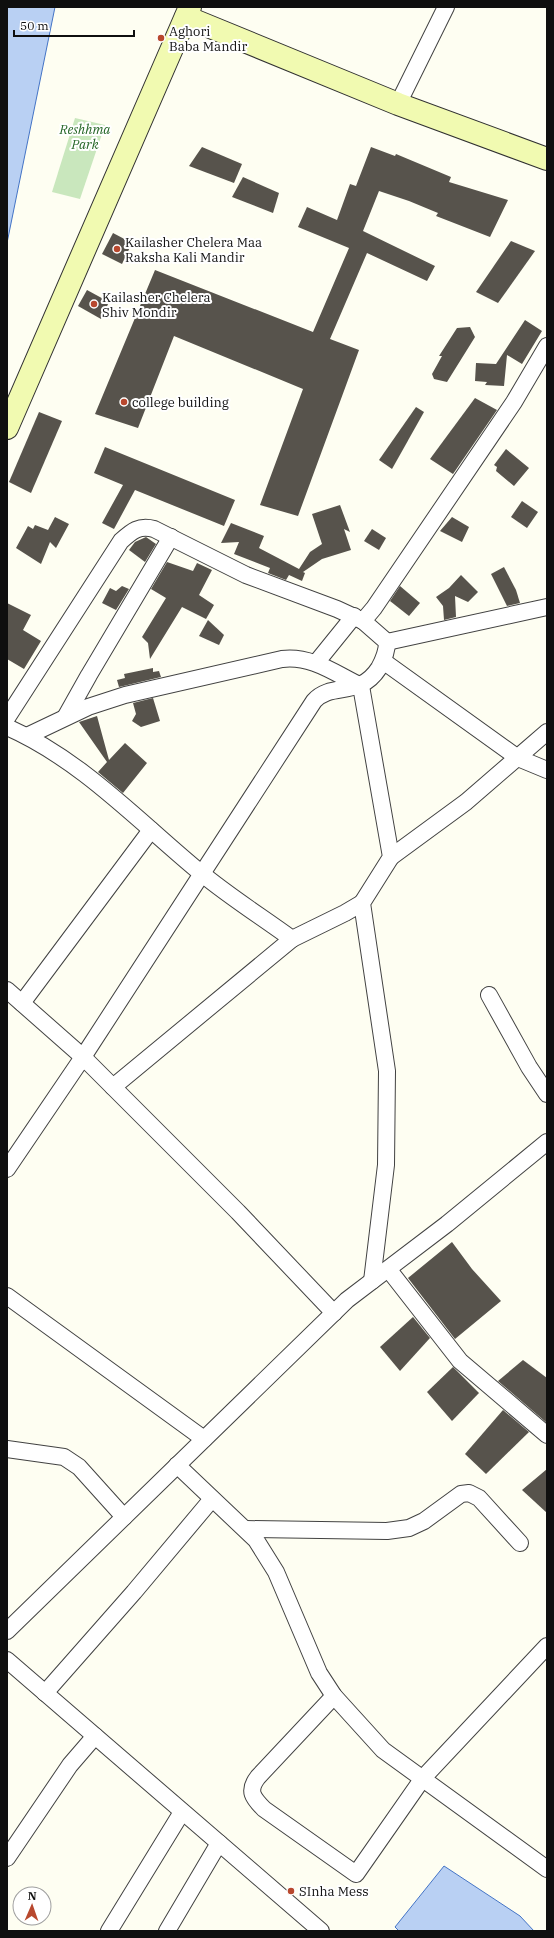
<svg xmlns="http://www.w3.org/2000/svg" width="554" height="1938" font-family="'IBM Plex Serif',serif">
	<rect width="100%" height="100%" fill="#fefef2"/>
	<path fill="#c9e7bd" d="M75,118L105,125L80,199L52,192Z"/>
	<g fill="#b9d0f3" stroke="#4474c6">
		<path d="M7,7H55L7,243Z"/>
		<path d="M444,1866L520,1916L534,1931H399L395,1927Z"/>
	</g>
	<g fill="#57534c">
		<path d="M202,147L242,164L234,183L189,166Z"/>
		<path d="M371,147L395,156L396,154L451,177L449,182L508,200L490,237L436,216L438,213L409,201L379,191L363,231L435,266L427,281L367,253L330,339L359,350L298,516L260,505L303,389L174,336L138,428L95,414L155,270L313,332L349,248L298,227L307,207L337,220L350,184L356,186Z"/>
		<path d="M243,177L279,193L273,213L232,197Z"/>
		<path d="M113,233L132,243L122,264L102,254Z"/>
		<path d="M511,241L535,251L498,303L476,292Z"/>
		<path d="M87,290L109,302L101,319L78,306Z"/>
		<path d="M525,320L542,331L522,364L507,355L504,386L485,385L487,382L475,381L476,363L496,364Z"/>
		<path d="M470,327L475,337L447,382L434,379L432,374L442,356H439L457,328Z"/>
		<path d="M475,398L497,410L453,474L430,459Z"/>
		<path d="M416,407L424,412L392,469L379,460Z"/>
		<path d="M39,412L62,421L31,493L9,482Z"/>
		<path d="M105,447L235,500L224,526L135,490L114,529L102,523L123,485L94,473Z"/>
		<path d="M506,449L529,468L514,486L496,471L497,467L494,465Z"/>
		<path d="M522,501L538,512L527,528L511,517Z"/>
		<path d="M340,505L350,532L344,529L351,550L322,559L303,572L305,573L302,581L289,575L286,580L268,573L270,568L234,554L239,542L221,543L231,523L264,536L259,548L299,569L310,552L322,544L312,514Z"/>
		<path d="M55,517L69,524L56,548L50,542L41,564L16,548L28,526L33,529L35,525L48,530Z"/>
		<path d="M452,517L469,527L462,542L440,531Z"/>
		<path d="M372,529L386,538L379,550L364,541Z"/>
		<path d="M146,537L156,544L145,562L129,550L135,542Z"/>
		<path d="M167,562L193,571L197,563L212,570L199,595L214,605L206,619L182,607L150,659L148,643L142,637L166,598L151,589Z"/>
		<path d="M504,567L516,590L520,603L507,606L491,574Z"/>
		<path d="M461,575L478,592L468,602L455,596L456,617L444,620L443,606L436,597L449,588Z"/>
		<path d="M122,586L129,589L116,610L102,603L110,588L116,591Z"/>
		<path d="M400,586L420,603L409,616L390,601Z"/>
		<path d="M7,603L31,615L23,630L41,641L24,669L7,659Z"/>
		<path d="M208,620L224,635L219,645L199,636Z"/>
		<path d="M153,668V672L159,671L161,677L119,687L117,680L125,678L124,674Z"/>
		<path d="M153,698L160,721L141,727L132,721L136,714L133,703Z"/>
		<path d="M97,716L109,760L125,743L147,763L123,793L98,772L107,762L79,722Z"/>
		<path d="M452,1242L472,1269L501,1301L455,1339L408,1278Z"/>
		<path d="M413,1317L430,1338L400,1371L380,1347Z"/>
		<path d="M523,1360L547,1378V1423L498,1381Z"/>
		<path d="M453,1367L479,1393L452,1421L427,1392Z"/>
		<path d="M503,1410L529,1432L486,1474L465,1454Z"/>
		<path d="M547,1469V1513L522,1490Z"/>
	</g>
	<g fill="none" stroke-linecap="round" stroke-linejoin="round">
		<g stroke="#424242" stroke-width="18">
			<g id="street">
				<path d="M398,104L446,7"/>
				<path d="M387,642L547,607"/>
				<path d="M383,661L518,758L547,770"/>
				<path d="M316,663L354,616"/>
				<path d="M66,716L89,675L171,537"/>
				<path d="M7,718L121,541C132,531 139,525 154,529L246,575L337,609L363,621"/>
				<path d="M7,727C82,760 139,822 201,873C230,897 262,917 292,939L345,913L362,903"/>
				<path d="M27,736L88,707L125,695L282,659C311,655 336,674 361,686L391,857L362,903L387,1071L386,1165L372,1281"/>
				<path d="M391,857L466,802L547,732"/>
				<path d="M7,990L83,1057L314,701C332,681 359,699 379,668C384,659 387,652 387,642L363,621L374,608L514,402L547,346"/>
				<path d="M489,995L529,1067L547,1094"/>
				<path d="M22,1003L151,830"/>
				<path d="M113,1087L292,939"/>
				<path d="M7,1169L83,1057L238,1212L334,1313"/>
				<path d="M389,1270L460,1361L547,1435"/>
				<path d="M7,1296L204,1439"/>
				<path d="M7,1449L64,1457L79,1467L124,1517"/>
				<path d="M177,1465L256,1540L276,1572L319,1673L334,1696L383,1750L547,1869"/>
				<path d="M246,1529L387,1531L409,1528L424,1521L461,1494L469,1493L479,1498L520,1543"/>
				<path d="M7,1631L347,1300L447,1224L547,1142"/>
				<path d="M7,1660L321,1931"/>
				<path d="M45,1693L134,1592L212,1499"/>
				<path d="M334,1696L258,1777C247,1791 253,1798 264,1809L356,1874L423,1778L547,1646"/>
				<path d="M7,1858L70,1765L95,1736"/>
				<path d="M109,1931L182,1812"/>
				<path d="M167,1931L219,1843"/>
			</g>
		</g>
		<g stroke="#313131" stroke-width="24">
			<g id="secondary">
				<path d="M186,17L398,104L547,159"/>
				<path d="M7,428L190,7"/>
			</g>
		</g>
		<use href="#street" stroke="#fff" stroke-width="16"/>
		<use href="#secondary" stroke="#f1fab1" stroke-width="22"/>
	</g>
	<g fill="#b8482e" stroke="#fff" stroke-width="1.5">
		<circle cx="161" cy="38" r="4"/>
		<circle cx="117" cy="249" r="4"/>
		<circle cx="94" cy="304" r="4"/>
		<circle cx="124" cy="402" r="4"/>
		<circle cx="291" cy="1891" r="4"/>
	</g>
	<g text-anchor="middle" dominant-baseline="central" stroke-width="4" stroke-linejoin="round" paint-order="stroke">
		<g font-size="13" fill="#0f0f0f" stroke="#fff" text-anchor="start">
			<text x="169" y="31">Aghori<tspan x="169" dy="15">Baba Mandir</tspan></text>
			<text x="125" y="242">Kailasher Chelera Maa<tspan x="125" dy="15">Raksha Kali Mandir</tspan></text>
			<text x="102" y="297">Kailasher Chelera<tspan x="102" dy="15">Shiv Mondir</tspan></text>
			<text x="132" y="402">college building</text>
			<text x="299" y="1891">SInha Mess</text>
		</g>
		<g font-size="13" font-style="italic" fill="#226424" stroke="#fff">
			<text x="85" y="129">Reshhma<tspan x="85" dy="15">Park</tspan></text>
		</g>
	</g>
	<rect width="554" height="1938" fill="none" stroke="#0f0f0f" stroke-width="16"/>
	<g transform="translate(32 1906) rotate(2)"><circle r="19" fill="#ffffff" stroke="#9f9f9f"/>
	<path d="M0-3L7 15L0 10L-7 15Z" fill="#b8482e"/>
	<text y="-6" font-size="11" font-weight="bold" text-anchor="middle" fill="#0f0f0f">N</text>
	</g>
	<path d="M14 30v6h120v-6" fill="none" stroke="#0f0f0f" stroke-width="2"/>
	<text x="20" y="30" font-size="12" fill="#0f0f0f" stroke="#ffffff" stroke-width="3" paint-order="stroke">50 m</text>
</svg>
